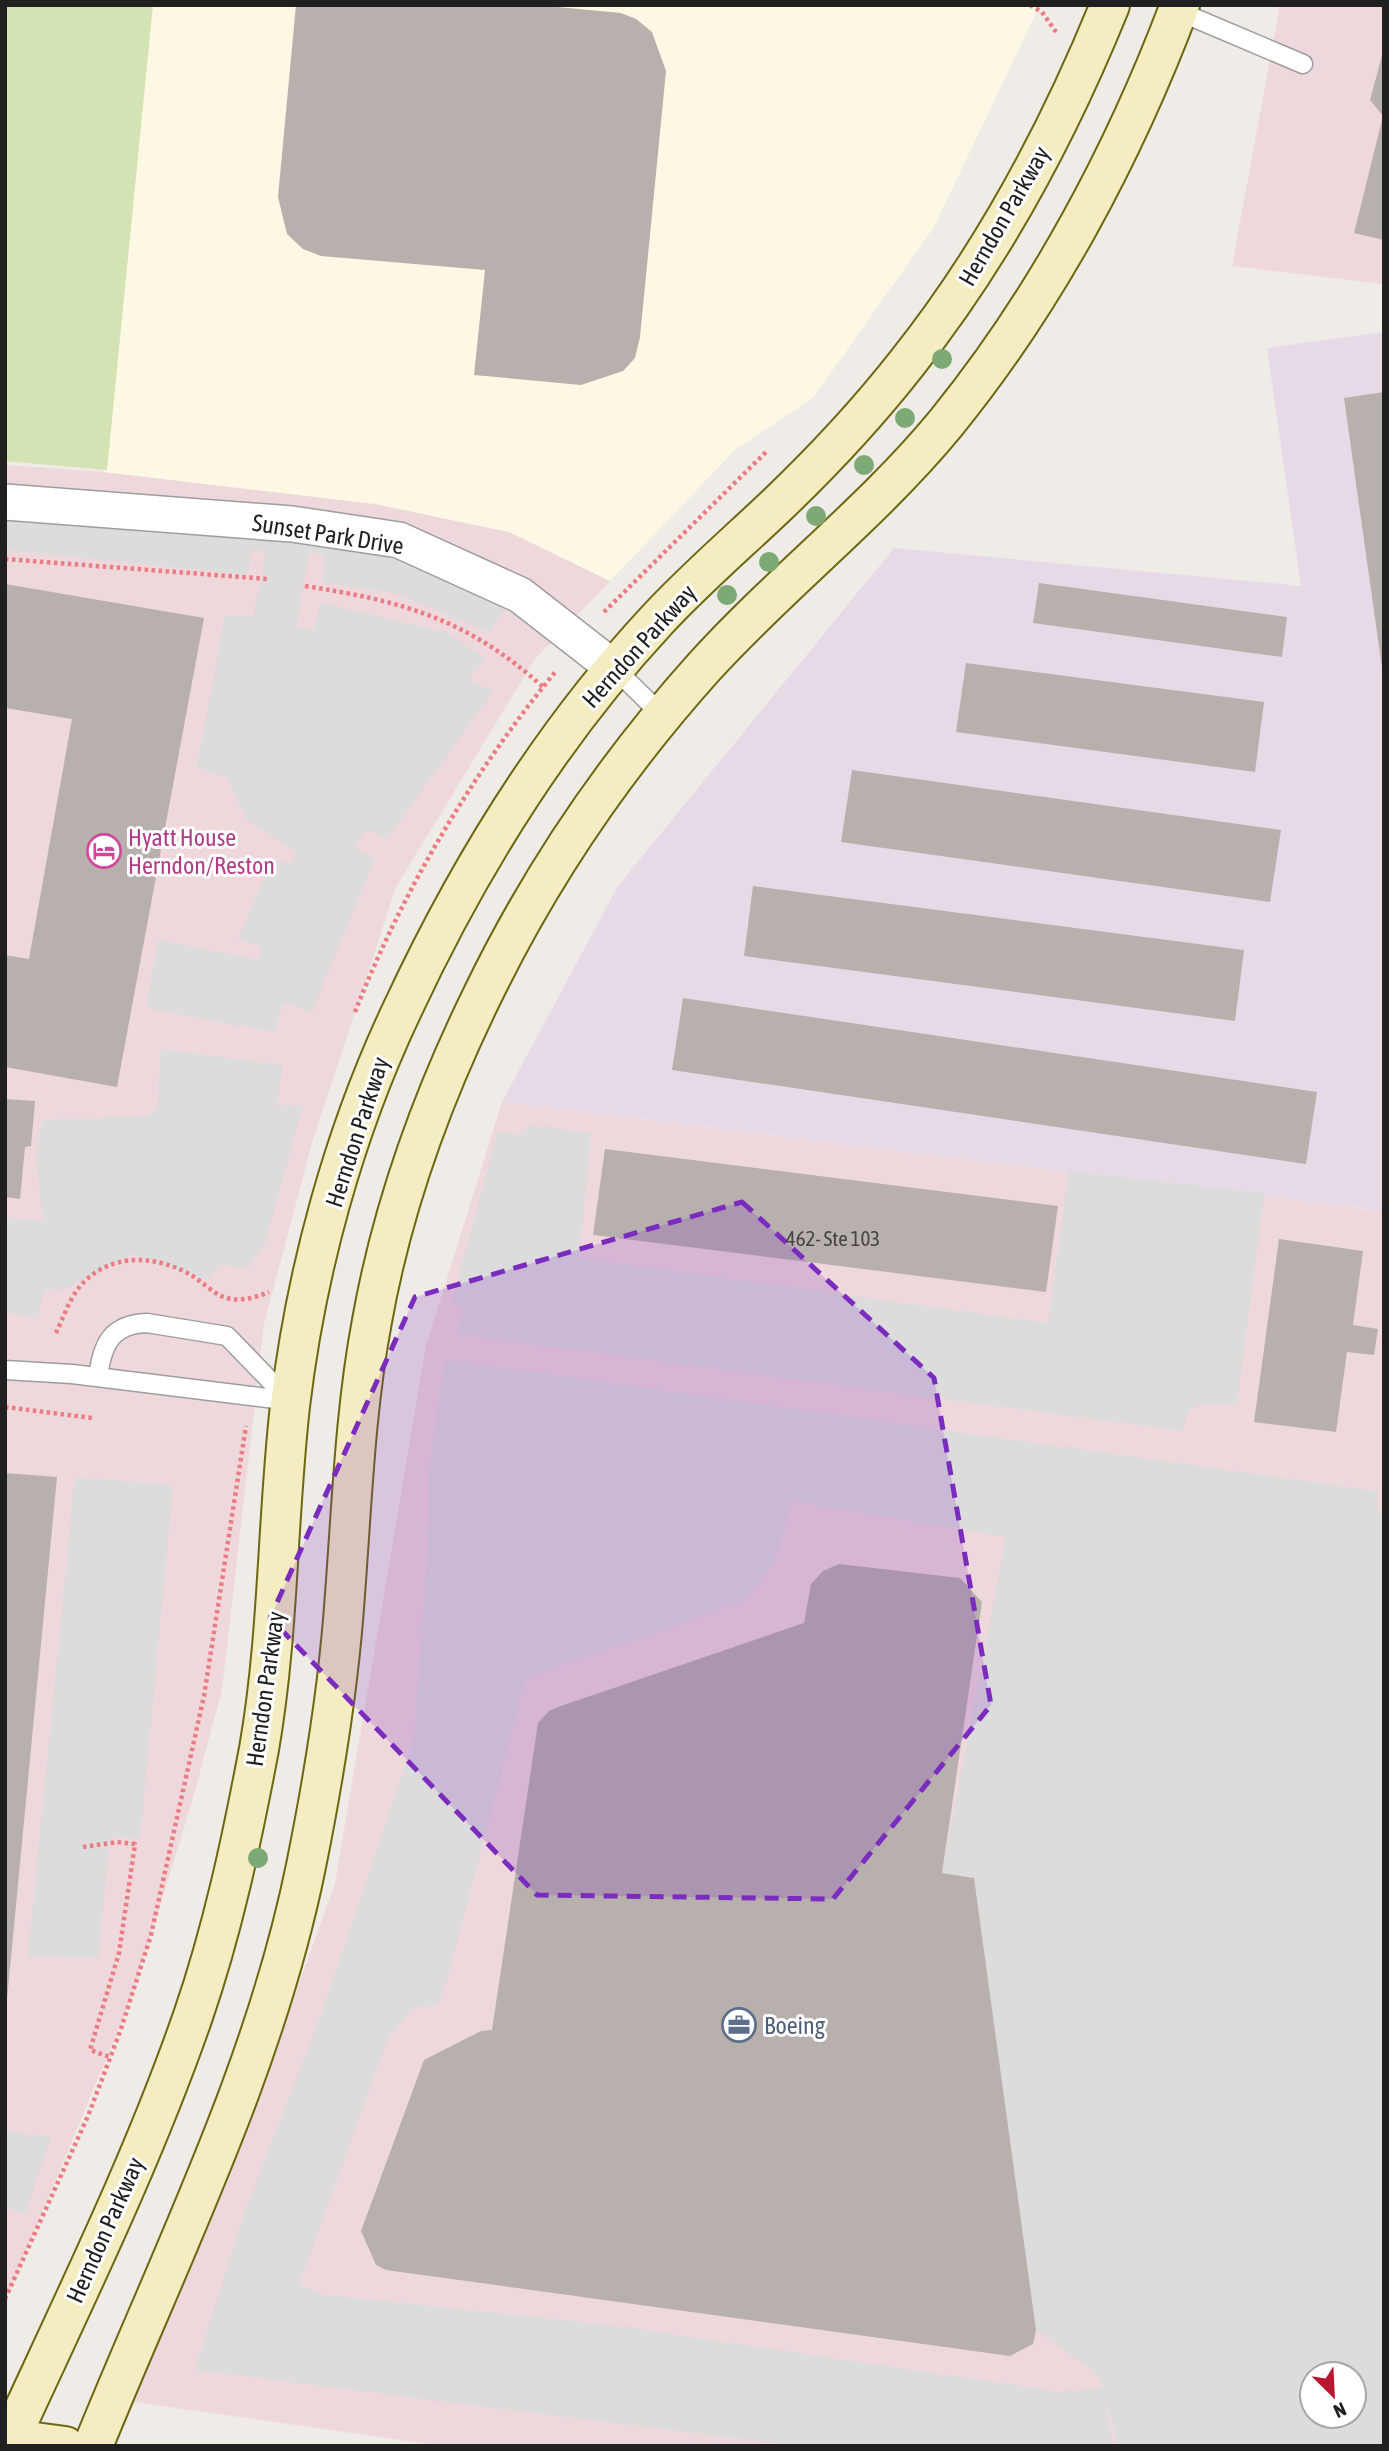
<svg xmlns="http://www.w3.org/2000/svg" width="1389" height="2451" font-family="'Asap Condensed',sans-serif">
	<rect width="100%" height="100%" fill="#efebe7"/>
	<g fill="#eed8db" fill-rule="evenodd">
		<path d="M1280,5H1384V284L1232,266Z"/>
		<path d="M5,465L104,472L375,504L509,532L610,581L535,659L396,887L312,1143L264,1324L222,1690L192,1802L131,1999L5,2302Z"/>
		<path d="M502,1102L1383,1211L1384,2446H443L134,2402L128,2368L245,2133L335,1884L426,1346ZM1312,2374H1354V2416H1312Z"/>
	</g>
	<path fill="#e7dae7" d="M1384,332V1217L1383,1211L502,1102L618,886L894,548L1301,586L1267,348Z"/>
	<path fill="#fcf8e3" d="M144,5H1040L934,227L813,398L735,450L610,581L509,532L375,504L104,472Z"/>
	<path fill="#d3e3b3" d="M5,5H153L107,470L5,461Z"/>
	<g fill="#dcdcdc" fill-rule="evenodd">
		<path d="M5,484L293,513L428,534L523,577L490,632L393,593L322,582L325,555L309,553L296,626L313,631L321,603L449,633L486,659L468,680L494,690L387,839L367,829L353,848L375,858L312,1012L283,1002L275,1032L146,1008L158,940L258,960L262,948L238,939L272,859L291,864L298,854L247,820L227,777L197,767L225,616L253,617L266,551L250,550L248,575L5,550Z"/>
		<path d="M161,1049L283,1065L276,1106L303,1105L265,1243L248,1268L221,1265L206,1280L133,1254L67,1288L45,1290L37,1318L5,1313V1217L43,1221L36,1156L43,1120L149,1116L158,1104Z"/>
		<path d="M530,1125L591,1133L579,1258L1048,1323L1069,1171L1264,1193L1237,1405H1199L1188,1410L1183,1431L457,1334L464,1311L452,1301L498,1132L520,1134Z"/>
		<path d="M445,1360L1378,1491L1377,1511L1384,1513V2446H1118L1104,2390L1113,2446H795L195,2370L245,2211L323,2010L414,1739L427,1565L430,1463ZM792,1501L1006,1537L942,1873L974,1878L1036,2330L1100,2376L1103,2387L1063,2392L611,2325L327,2295L299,2285L388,2038L412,2008L438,2005L449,1973L526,1678L745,1601L775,1561ZM1312,2374H1354V2416H1312Z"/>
		<path d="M75,1477L173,1485L140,1839L110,1837L98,1958L28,1957Z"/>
		<path d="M5,2131L51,2137L25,2214L5,2207Z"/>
	</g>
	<g fill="#b8b0ad">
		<path d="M296,5H536L621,13L636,19L652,32L666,71L640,337L635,358L623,371L581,385L474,375L485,270L321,256L303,249L287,234L278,197Z"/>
		<path d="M1383,52H1384V240L1354,233L1383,116L1370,100Z"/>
		<path d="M1384,392V668H1382L1344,398Z"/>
		<path d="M1039,583L1287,617L1282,657L1033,623Z"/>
		<path d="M5,584L204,618L117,1087L5,1067V955L29,959L72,719L5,708Z"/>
		<path d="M966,663L1264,702L1255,772L956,732Z"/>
		<path d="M852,770L1281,830L1270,902L841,842Z"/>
		<path d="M753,886L1244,950L1235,1021L744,956Z"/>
		<path d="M683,998L1317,1092L1306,1164L672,1070Z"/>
		<path d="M5,1099L35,1101L31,1146L25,1147L20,1199L5,1197Z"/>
		<path d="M605,1149L1058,1206L1046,1292L593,1235Z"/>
		<path d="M1279,1239L1363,1251L1353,1325L1378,1329L1374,1355L1347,1352L1336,1432L1254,1422Z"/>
		<path d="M5,1473L57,1477L7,1999H5Z"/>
		<path d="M839,1564L960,1578L982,1602L942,1873L974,1878L1036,2330L1033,2344L1010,2356L386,2270L376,2265L361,2231L424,2060L481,2031L492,2030L538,1723L549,1711L558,1707L804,1623L811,1584L823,1571Z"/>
	</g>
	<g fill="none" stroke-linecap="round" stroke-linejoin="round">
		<g stroke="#9d9d9d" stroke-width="21">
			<g id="service">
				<path d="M1178,11L1303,64"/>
				<path d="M615,669L663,716"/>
				<path d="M5,1370L72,1374L291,1401"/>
				<path d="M98,1377C102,1345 111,1324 147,1323L227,1336L288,1399"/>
			</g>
		</g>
		<g stroke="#9d9d9d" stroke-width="38">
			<path id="minor" d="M5,502L292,524L399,540L520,595L615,669"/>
		</g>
		<g stroke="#6c6711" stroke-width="42">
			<g id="secondary">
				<path d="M5,2438L65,2446"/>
				<path d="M7,2446C72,2304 142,2163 193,2016C223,1929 242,1839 259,1749C279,1635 277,1520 290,1406C306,1271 344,1132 402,1010C468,868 551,734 657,620C695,579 737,543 777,505C823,461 867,414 907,363C993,255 1058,133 1110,5"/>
				<path d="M93,2446C170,2256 265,2069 306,1866C324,1777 339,1685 345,1594C352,1503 355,1411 372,1321C392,1209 432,1098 482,996C539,878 616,765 704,667C781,582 873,512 946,423C1046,300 1124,154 1180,5"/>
			</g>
		</g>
		<g stroke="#eb7c83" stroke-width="4.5" stroke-dasharray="3.5 3.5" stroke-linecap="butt">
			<path d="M1030,5L1042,12L1056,32"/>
			<path d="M5,559L268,579"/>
			<path d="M305,586C402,601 468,619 543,687"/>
			<path d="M604,612L767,451"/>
			<path d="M355,1012C403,890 473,772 556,671"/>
			<path d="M56,1333C64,1316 71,1294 85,1281C115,1252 158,1256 191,1275C202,1281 214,1295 227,1298C241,1302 257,1297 269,1292"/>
			<path d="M5,1407L92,1418"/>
			<path d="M83,1847L117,1842L135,1844L119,1953L90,2050L110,2057"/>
			<path d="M5,2299L88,2116L121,2029L151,1935L204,1696L246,1426"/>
		</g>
		<use href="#service" stroke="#fff" stroke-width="18"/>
		<use href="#minor" stroke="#fff" stroke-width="35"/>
		<use href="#secondary" stroke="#f3edc1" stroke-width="38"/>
	</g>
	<g fill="#7da975">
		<circle cx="942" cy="359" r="10"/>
		<circle cx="905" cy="418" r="10"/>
		<circle cx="864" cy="465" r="10"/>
		<circle cx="816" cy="516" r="10"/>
		<circle cx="769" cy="562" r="10"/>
		<circle cx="727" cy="595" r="10"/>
		<circle cx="258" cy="1858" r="10"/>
	</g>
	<path fill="#7b2cbf" fill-opacity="0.2" stroke="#7b2cbf" stroke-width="5" stroke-dasharray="14 9" stroke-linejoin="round" d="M742,1202L934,1378L991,1705L833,1899L537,1895L270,1618L415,1297Z"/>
	<defs>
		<g id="hotel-ring" transform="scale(1.75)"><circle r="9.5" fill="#fff" stroke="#d1479c" stroke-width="1.5"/><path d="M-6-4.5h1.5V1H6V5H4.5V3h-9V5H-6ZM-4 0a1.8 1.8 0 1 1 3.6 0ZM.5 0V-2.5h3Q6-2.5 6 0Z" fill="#d1479c"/></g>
		<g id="office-ring" transform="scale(1.75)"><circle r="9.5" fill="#fff" stroke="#5c6f8a" stroke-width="1.5"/><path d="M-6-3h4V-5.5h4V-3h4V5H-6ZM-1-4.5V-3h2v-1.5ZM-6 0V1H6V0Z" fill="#5c6f8a"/></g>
	</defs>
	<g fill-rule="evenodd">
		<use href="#hotel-ring" x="104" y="851"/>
		<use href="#office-ring" x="739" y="2025"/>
	</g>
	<g text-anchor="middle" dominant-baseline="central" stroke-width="6" stroke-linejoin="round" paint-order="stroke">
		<g font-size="21" fill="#464443">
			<text x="833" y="1238">462- Ste 103</text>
		</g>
		<g font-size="24" fill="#202020" stroke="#fff">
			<text transform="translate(1004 216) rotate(-60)">Herndon Parkway</text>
			<text transform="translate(328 534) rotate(9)">Sunset Park Drive</text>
			<text transform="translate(639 646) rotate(-48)">Herndon Parkway</text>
			<text transform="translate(357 1132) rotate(-72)">Herndon Parkway</text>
			<text transform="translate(265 1689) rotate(-82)">Herndon Parkway</text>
			<text transform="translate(105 2230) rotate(-66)">Herndon Parkway</text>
		</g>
		<g font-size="24" fill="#b23c85" stroke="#fff" text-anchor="start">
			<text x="128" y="837">Hyatt House<tspan x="128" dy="28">Herndon/Reston</tspan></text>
		</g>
		<g font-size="24" fill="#4e5e75" stroke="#fff" text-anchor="start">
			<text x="764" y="2025">Boeing</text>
		</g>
	</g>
	<rect width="1389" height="2451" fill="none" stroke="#202020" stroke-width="14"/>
	<g transform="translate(1333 2395) rotate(156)"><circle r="33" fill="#ffffff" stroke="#a6a6a6" stroke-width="2"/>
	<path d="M0-5L12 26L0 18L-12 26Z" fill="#b91631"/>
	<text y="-10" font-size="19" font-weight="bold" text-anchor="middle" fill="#202020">N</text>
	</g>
</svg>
